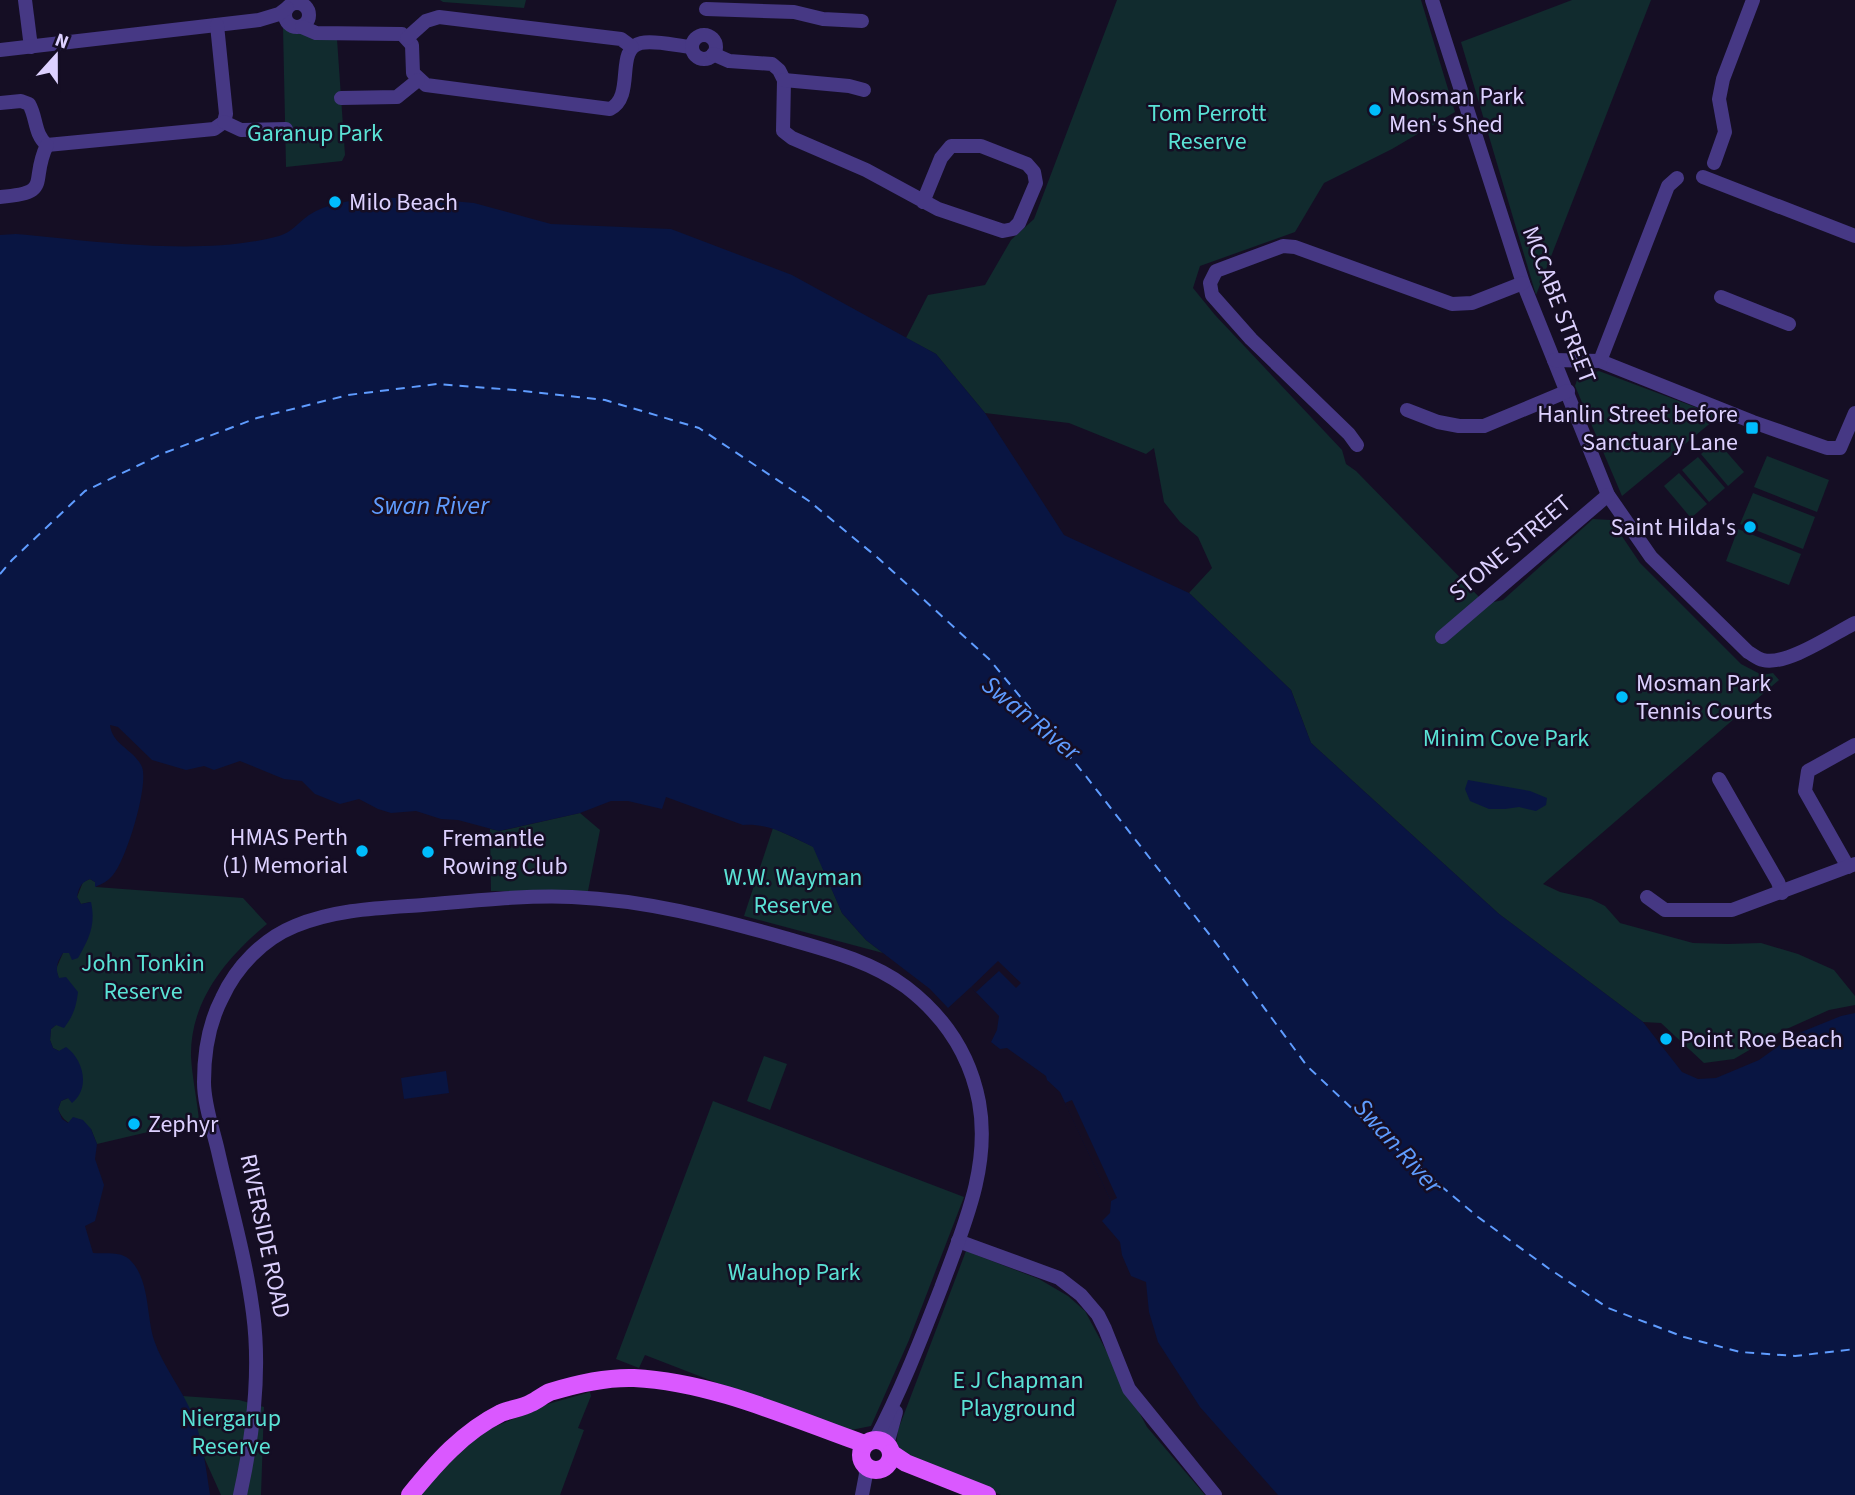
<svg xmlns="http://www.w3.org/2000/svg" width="1855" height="1495" font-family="'Source Sans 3',sans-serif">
	<rect width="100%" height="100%" fill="#150e24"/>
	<g fill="#112b2e">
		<path d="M440,0H526L524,8L443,2Z"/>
		<path d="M1117,0H1421L1455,112L1392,149L1324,183L1295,232L1200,266L1193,288L1215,315L1342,450L1346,464L1356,471L1483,601L1489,603L1503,600L1593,519L1611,520L1640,563L1741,664L1762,675L1773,673L1779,680L1543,884L1560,892L1591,899L1605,906L1620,923L1693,943L1728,944L1761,943L1798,954L1834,970L1855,996V1005L1829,1010L1780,1032L1734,1059L1704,1063L1661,1023L1643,1022L1499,914L1311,743L1291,690L1189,593L1212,568L1198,537L1180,522L1164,502L1154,448L1146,454L1069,423L985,413L936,354L906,338L928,295L985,285L1011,240L1034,219Z"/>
		<path d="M1572,0H1651L1536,295L1461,42Z"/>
		<path d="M283,27L337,39L345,155L342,161L286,167Z"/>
		<path d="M1599,371L1719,416L1622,496L1575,386L1578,377Z"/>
		<path d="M1717,441L1744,472L1728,486L1701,454Z"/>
		<path d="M1767,456L1829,480L1817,512L1754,487Z"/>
		<path d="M1698,457L1725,488L1709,502L1682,470Z"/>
		<path d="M1679,473L1707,504L1691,518L1664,486Z"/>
		<path d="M1753,493L1815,517L1803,549L1740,524Z"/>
		<path d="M1738,529L1801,554L1789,585L1726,561Z"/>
		<path d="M580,813L600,830L588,891H491L490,829L500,831Z"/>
		<path d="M773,828L814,847L842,913L866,940L883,953L744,916Z"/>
		<path d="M90,879L95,882L96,887L243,898L267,924C228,956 190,1000 191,1056C192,1077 197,1099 199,1120L97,1144L91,1129C75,1125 65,1126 58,1109L61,1101L68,1098L59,1051L53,1048L50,1040L51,1029L56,1025L59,979L56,969L63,953H68L90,902L81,904L77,897L83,882Z"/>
		<path d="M764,1056L787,1064L770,1110L747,1101Z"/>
		<path d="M713,1101L964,1197L909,1340L871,1426L851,1430L756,1398L645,1355L639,1368L616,1359Z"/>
		<path d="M966,1251L1039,1279L1068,1296L1085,1311L1147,1427L1205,1495H1001L922,1463L899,1450L896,1445L898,1430Z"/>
		<path d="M590,1392L591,1396L578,1428L584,1430L560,1495H420L462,1448L485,1431L548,1404Z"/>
		<path d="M182,1396L239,1400L264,1407L261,1495H221L203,1455L193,1416Z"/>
	</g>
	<g fill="#091542">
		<path d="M371,198H418L474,203L551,224L671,229L792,275L936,354L985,413L1064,535L1189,593L1291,690L1311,743L1499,914L1643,1022L1682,1072L1698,1079L1716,1078L1759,1060L1794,1035L1841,1016L1855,1013V1495H1278L1200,1407L1158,1342L1149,1312L1146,1282L1131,1276L1122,1255L1120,1242L1102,1221L1110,1213L1111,1201L1060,1092L1047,1080L1046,1076L1007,1048L1000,1049L991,1042L997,1030L999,1016L971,987L948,1008L930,989L866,940L842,913L813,847C790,836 769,823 743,825L666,797L662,809L628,801H611L580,813L499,831L458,820L441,819L416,811L391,813L378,809L359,799L340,804L315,794L302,781L284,779L240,761L214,770L204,766L186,770L152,760L118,727L110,725C112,745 135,750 142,767C149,786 126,860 113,875C108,881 102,884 95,887V882L90,879C80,883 79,888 77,897L81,904L91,902C96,925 89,939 78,958L72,960L69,953H63C57,962 55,968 59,978L66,977L78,992C76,1008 73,1016 64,1028L56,1025L51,1029L50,1040L53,1048L59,1051L66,1047C83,1059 91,1088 72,1103L68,1098L61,1101L58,1109L62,1119L68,1123L73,1117L83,1120L91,1129L97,1144L95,1159L104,1185L95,1221L85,1226L93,1253C105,1254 120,1251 129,1259C150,1278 146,1315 154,1340C163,1367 183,1390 193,1416C203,1441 206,1469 210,1495H0V235L16,234C95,241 202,257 279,236C292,232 298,223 309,215C327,203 350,201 371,198Z"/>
		<path d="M1468,780L1530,791L1547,798L1546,805L1536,811L1519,807L1505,809H1489L1470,801L1465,789Z"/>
		<path d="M446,1071L449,1093L404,1099L401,1078Z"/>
	</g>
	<g fill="#150e24">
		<path d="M998,961L1021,983L1016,988L999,971L976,992L971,987Z"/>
		<path d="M1072,1100L1117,1198L1111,1201L1065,1103Z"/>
	</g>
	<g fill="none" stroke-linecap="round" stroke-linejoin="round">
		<path stroke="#5f9cff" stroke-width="2" stroke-dasharray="9 7" stroke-linecap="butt" d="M0,574L12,560L85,491L164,453L257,418L348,395L437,384L515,390L605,400L699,428L809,501L878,558L989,659L1085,775L1223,952L1307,1066L1379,1134L1478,1217L1548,1268L1608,1308L1684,1337L1740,1352L1795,1356L1855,1349"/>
		<g stroke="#463884" stroke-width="14">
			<path d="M25,0L31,47"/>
			<path d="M1432,0L1523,283L1608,495L1651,557L1748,652C1752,654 1758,659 1763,660C1787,666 1833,634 1855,623"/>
			<circle cx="297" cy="15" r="12"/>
			<path d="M706,9L794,12L823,19L862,21"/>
			<path d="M302,27L316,33L402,34L412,45L413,73L426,85L610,109C636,96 614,49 641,43C656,40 677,46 692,47"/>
			<circle cx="704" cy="47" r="12"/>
			<path d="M407,38L426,21L439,17L621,39L632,47"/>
			<path d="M0,50L259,20L279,14L287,8"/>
			<path d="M713,54L729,61L772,64L779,70L784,80L783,131L792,138L866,170L938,209L1003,231L1013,229L1019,223L1036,183L1034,172L1027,164L981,146H951L941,158L923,202"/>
			<path d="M784,80L849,86L864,90"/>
			<path d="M341,98L397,97L418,80"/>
			<path d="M0,103L21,101L29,104C37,118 34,134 47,145L214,129L224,122L226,114L217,25"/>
			<path d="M224,122L241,130L286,129"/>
			<path d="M1714,163L1725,132L1719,99L1723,79L1753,0"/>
			<path d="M1703,177L1855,236"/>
			<path d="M0,197C54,193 29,182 47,145"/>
			<path d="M1721,297L1789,324"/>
			<path d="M1554,360L1600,361L1753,422L1827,448H1840L1855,413"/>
			<path d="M1600,361L1668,186L1677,178"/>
			<path d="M1407,410L1438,422L1459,426H1484L1568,391"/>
			<path d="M1357,445L1349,434L1251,339L1212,295L1210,283L1216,271L1283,246L1295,247L1452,304L1472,303L1523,283"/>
			<path d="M1442,637L1608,495"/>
			<path d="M1719,779L1778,882L1782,893"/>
			<path d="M1848,867L1805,791L1808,771L1855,745"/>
			<path d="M1647,897L1665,910H1732L1855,864"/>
			<path d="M958,1241L1059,1278L1081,1295L1098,1315L1105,1329L1129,1389L1215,1495"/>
			<path d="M887,1445L896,1412"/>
			<path d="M240,1495C253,1436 261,1373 253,1313C246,1259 230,1204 218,1151C213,1129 204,1105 204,1082C204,1054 209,1023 222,998C236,967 263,939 295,926C336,909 380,908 423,905C472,901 522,895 572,897C645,900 715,918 785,938C827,950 871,961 906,987C944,1016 970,1055 979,1102C991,1167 963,1228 941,1288C921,1339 901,1391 875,1440"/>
			<path d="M862,1495L866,1474L865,1465"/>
		</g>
		<g stroke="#da58ff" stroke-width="18">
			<circle cx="876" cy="1455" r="15"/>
			<path d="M891,1453L906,1463L987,1495"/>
			<path d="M410,1495C436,1463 463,1432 501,1413C511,1409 522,1408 531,1403C538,1400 543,1395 550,1392C576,1384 606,1377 634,1378C713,1382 791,1418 865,1444"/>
		</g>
	</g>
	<g fill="#00bcfc" stroke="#150e24" stroke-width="2.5">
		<circle cx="1375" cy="110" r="7"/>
		<circle cx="335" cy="202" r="7"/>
		<rect x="1745" y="421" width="14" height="14" rx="3.5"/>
		<circle cx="1750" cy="527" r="7"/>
		<circle cx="1622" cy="697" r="7"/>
		<circle cx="362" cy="851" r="7"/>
		<circle cx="428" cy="852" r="7"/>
		<circle cx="1666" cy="1039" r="7"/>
		<circle cx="134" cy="1124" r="7"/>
	</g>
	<g text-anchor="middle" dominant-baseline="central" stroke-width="5" stroke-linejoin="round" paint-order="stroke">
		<g font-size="24" fill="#ddd1ff" stroke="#150e24" text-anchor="start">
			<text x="1389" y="96">Mosman Park<tspan x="1389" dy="28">Men's Shed</tspan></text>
			<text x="349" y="202">Milo Beach</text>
			<text x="1738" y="414" text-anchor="end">Hanlin Street before<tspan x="1738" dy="28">Sanctuary Lane</tspan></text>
			<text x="1736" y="527" text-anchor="end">Saint Hilda's</text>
			<text x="1636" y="683">Mosman Park<tspan x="1636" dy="28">Tennis Courts</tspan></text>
			<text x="348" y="837" text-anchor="end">HMAS Perth<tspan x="348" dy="28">(1) Memorial</tspan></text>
			<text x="442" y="838">Fremantle<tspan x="442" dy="28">Rowing Club</tspan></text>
			<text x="1680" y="1039">Point Roe Beach</text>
			<text x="148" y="1124">Zephyr</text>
		</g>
		<g font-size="24" fill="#5ae2d5" stroke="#150e24">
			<text x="1207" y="113">Tom Perrott<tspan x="1207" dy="28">Reserve</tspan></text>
			<text x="315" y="133">Garanup Park</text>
			<text x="1506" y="738">Minim Cove Park</text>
			<text x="793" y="877">W.W. Wayman<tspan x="793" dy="28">Reserve</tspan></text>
			<text x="143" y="963">John Tonkin<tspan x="143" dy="28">Reserve</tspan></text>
			<text x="794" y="1272">Wauhop Park</text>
			<text x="1018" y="1380">E J Chapman<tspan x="1018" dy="28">Playground</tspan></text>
			<text x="231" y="1418">Niergarup<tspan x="231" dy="28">Reserve</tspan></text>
		</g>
		<g font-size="24" fill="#ddd1ff" stroke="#150e24">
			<text transform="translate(1559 305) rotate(69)">MCCABE STREET</text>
			<text transform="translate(1510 548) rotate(-40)">STONE STREET</text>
			<text transform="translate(265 1236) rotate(78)">RIVERSIDE ROAD</text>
		</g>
		<g font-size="26" font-style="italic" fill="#5f9cff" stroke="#150e24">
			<text x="430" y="505">Swan River</text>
			<text transform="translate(1031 718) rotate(39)">Swan River</text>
			<text transform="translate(1398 1146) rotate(48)">Swan River</text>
		</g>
	</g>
	<g transform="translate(56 56) rotate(21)" stroke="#150e24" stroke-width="5" paint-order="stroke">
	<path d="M0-5L12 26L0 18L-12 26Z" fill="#ddd1ff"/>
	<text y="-10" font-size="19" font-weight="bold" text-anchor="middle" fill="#ddd1ff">N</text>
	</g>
</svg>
